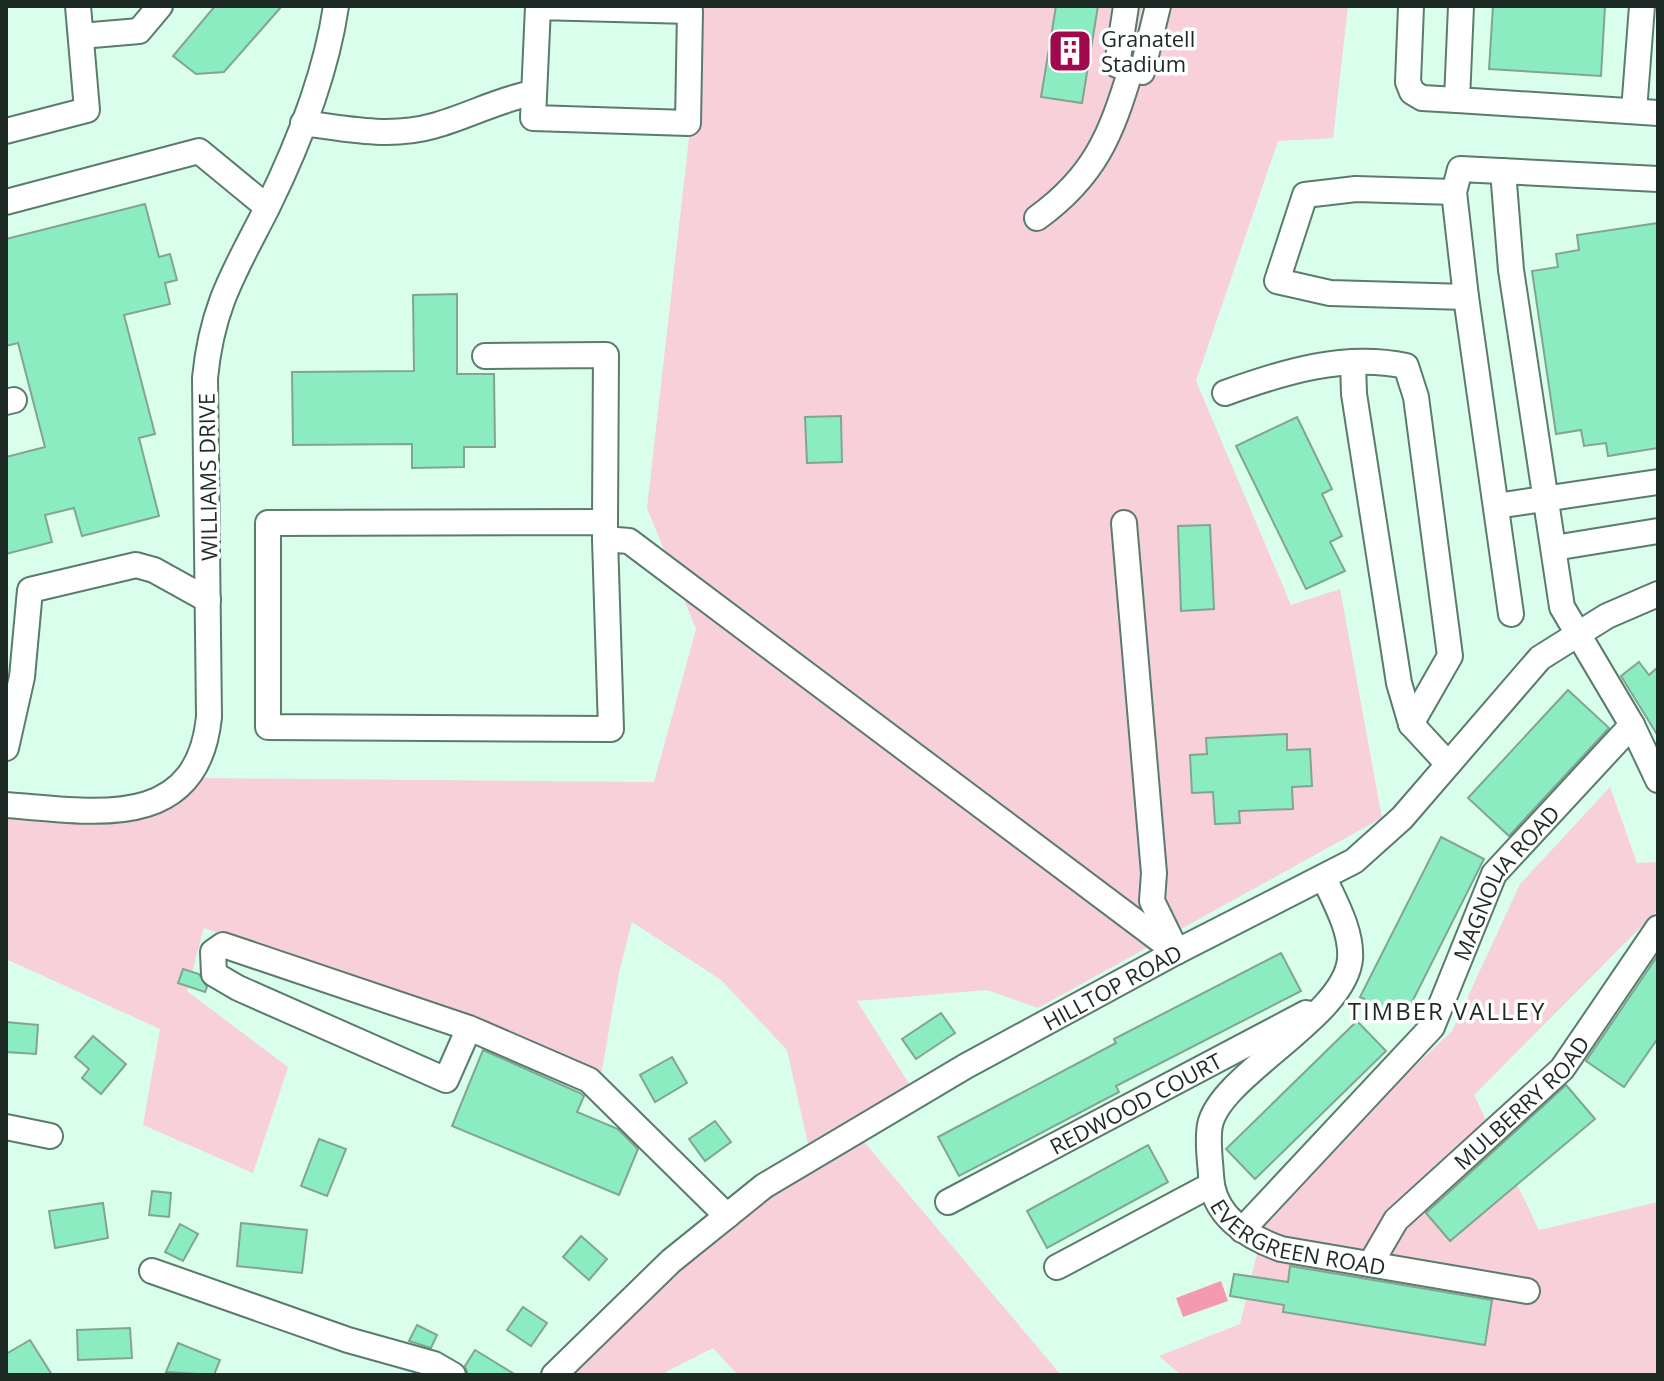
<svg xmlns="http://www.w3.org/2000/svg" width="1664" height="1381" font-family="'Open Sans',sans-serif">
	<rect width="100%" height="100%" fill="#dafeec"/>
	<g fill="#f8d0d9">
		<path d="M704,6H1348L1333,138L1278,141L1196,381L1291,605L1340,589L1382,818L1038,1008L987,990L857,1001L913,1090L855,1131L1061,1375H738L713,1348L660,1375H553L811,1157L787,1050L721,980L632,922L619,972L601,1076L204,928L187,991L288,1067L253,1173L143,1125L160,1029L6,959V796L103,815L196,778L654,782L696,629L647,508Z"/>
		<path d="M1610,787L1637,863L1658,862V910L1474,1095L1539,1230L1658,1202V1375H1181L1159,1356L1240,1324L1269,1204L1452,1031L1520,884Z"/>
	</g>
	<path fill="#f499b1" d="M1221,1281L1228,1301L1183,1317L1176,1298Z"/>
	<g fill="#8becc1" stroke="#82a493" stroke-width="2">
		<path d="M215,6H282L224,72L196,74L173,56Z"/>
		<path d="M1056,6H1098L1082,103L1041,97Z"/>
		<path d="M1493,6H1605L1601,76L1489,69Z"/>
		<path d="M145,204L159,257L170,254L177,280L165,283L170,304L124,315L155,434L139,438L159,516L82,536L74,508L45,515L52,542L6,554V457L45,447L18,343L6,346V239Z"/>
		<path d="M1658,223V448L1608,456L1606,443L1584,446L1581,430L1556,434L1532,271L1558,267L1556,254L1579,250L1577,235Z"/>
		<path d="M457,294V374H494L495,447H464V467L412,468V444L293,445L292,372L414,371L413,295Z"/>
		<path d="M841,416L842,462L807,463L805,417Z"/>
		<path d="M1297,417L1332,489L1322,494L1342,536L1330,542L1345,571L1306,589L1236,446Z"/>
		<path d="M1210,525L1214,609L1181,611L1178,526Z"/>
		<path d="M1639,662L1649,675L1658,667V736L1621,676Z"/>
		<path d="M1568,690L1609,728L1509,836L1468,798Z"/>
		<path d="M1287,734V750L1310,749L1312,786L1292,787L1293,809L1239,811L1240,823L1215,824L1213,792L1192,793L1190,755L1207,754L1206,738Z"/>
		<path d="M1441,837L1484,859L1404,1018L1360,997Z"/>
		<path d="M1281,953L1301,991L1116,1086L1119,1092L959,1176L938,1137L1116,1043L1114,1039Z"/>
		<path d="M1658,955V1038L1624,1087L1586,1061Z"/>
		<path d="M183,969L199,974L207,987L205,992L178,983Z"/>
		<path d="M941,1013L955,1033L916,1059L902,1039Z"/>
		<path d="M1357,1021L1386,1051L1255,1179L1226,1149Z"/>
		<path d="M6,1022L38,1025L36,1054L6,1052Z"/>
		<path d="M93,1036L126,1064L101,1094L82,1078L89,1069L75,1057Z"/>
		<path d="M483,1050L580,1093L584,1096L577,1112L618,1129L638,1149L619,1195L452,1126Z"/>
		<path d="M672,1057L687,1083L655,1102L640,1075Z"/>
		<path d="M1566,1085L1595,1119L1450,1241L1426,1213Z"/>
		<path d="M715,1121L731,1142L705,1161L689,1139Z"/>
		<path d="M319,1139L346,1149L327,1196L301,1186Z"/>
		<path d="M1148,1145L1168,1182L1047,1248L1027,1211Z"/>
		<path d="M152,1191L171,1193L169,1217L149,1215Z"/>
		<path d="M103,1203L108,1238L55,1248L49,1211Z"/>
		<path d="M241,1223L307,1230L302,1273L237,1266Z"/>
		<path d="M180,1224L198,1234L183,1261L165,1252Z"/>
		<path d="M581,1236L607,1259L589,1280L563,1257Z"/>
		<path d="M1290,1266L1492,1300L1485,1345L1283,1312L1284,1305L1230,1296L1234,1274L1288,1282Z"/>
		<path d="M523,1307L547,1323L531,1346L507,1330Z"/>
		<path d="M417,1325L437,1335L431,1348L409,1341Z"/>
		<path d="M130,1328L132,1358L78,1360L77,1330Z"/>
		<path d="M30,1340L52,1375H6V1354Z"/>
		<path d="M178,1343L220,1360L214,1375L166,1372Z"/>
		<path d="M475,1350L516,1375H468L465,1366Z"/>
	</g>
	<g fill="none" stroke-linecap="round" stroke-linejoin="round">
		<g stroke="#5b7b6c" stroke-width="28">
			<g id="minor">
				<path d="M1126,6L1117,65L1142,72L1158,6"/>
				<path d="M1411,6L1408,82L1412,92L1422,98L1457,100"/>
				<path d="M1461,6L1457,100L1658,113"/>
				<path d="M538,7L690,11L688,123L533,118Z"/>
				<path d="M81,36L139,31L160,6"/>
				<path d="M1634,111L1642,6"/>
				<path d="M303,123C346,129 391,138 433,126C467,117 499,99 533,93"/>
				<path d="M6,131L87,110L78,6"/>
				<path d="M1503,171L1511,270L1562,607L1632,725L1658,780"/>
				<path d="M1454,192L1356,189L1305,195L1277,281L1330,293L1466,297"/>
				<path d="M6,202L199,151L267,207"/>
				<path d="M1037,218C1095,176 1111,135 1131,69"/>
				<path d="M485,356L606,355L605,522"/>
				<path d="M1353,362L1354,394L1399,683L1411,724L1448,764"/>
				<path d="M1225,393C1283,372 1344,353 1406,366L1416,397L1450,656L1411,724"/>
				<path d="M6,402L14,400"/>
				<path d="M1496,506L1658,482"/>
				<path d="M1124,523L1154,873L1152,901L1174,946"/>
				<path d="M605,539V522L268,523V727L611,729L605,539L629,541L1176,952"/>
				<path d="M1554,548L1658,531"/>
				<path d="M1511,614L1466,297L1454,192L1460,169L1658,179"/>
				<path d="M6,748L22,677L30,590L136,565L154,570L208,600"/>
				<path d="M6,805C91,811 197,834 209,717L205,378C212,305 235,271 267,208C298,145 326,75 336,6"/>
				<path id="s1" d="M1324,878C1335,902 1352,931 1350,959C1345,1017 1220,1075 1210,1125C1207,1140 1210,1159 1211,1175C1212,1215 1247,1237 1281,1249L1527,1291"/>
				<path d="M469,1028L446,1080L238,988L214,974L213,952L223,945L469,1028L589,1080L727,1216"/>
				<path d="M6,1127L50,1136"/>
				<path id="s2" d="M948,1202L1306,1013"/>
				<path id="s3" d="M1242,1230L1432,1027L1494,874L1632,725"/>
				<path id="s4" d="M1371,1263L1396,1220L1562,1069L1658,928"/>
				<path d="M1057,1267L1211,1185"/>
				<path d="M152,1271L348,1340L434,1364L453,1375"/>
				<path id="s5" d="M554,1375L671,1261L764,1186L966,1066L1176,952L1354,861L1402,818L1540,658L1607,616L1658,594"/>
			</g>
		</g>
		<use href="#minor" stroke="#fff" stroke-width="24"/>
	</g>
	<defs>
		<g id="building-square" transform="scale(2.3)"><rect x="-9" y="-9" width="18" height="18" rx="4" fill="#a00a4d" stroke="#fff"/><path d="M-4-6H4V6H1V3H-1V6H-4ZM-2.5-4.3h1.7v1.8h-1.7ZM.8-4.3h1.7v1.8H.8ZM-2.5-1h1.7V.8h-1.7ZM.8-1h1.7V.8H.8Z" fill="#fff"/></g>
	</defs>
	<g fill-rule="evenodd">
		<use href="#building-square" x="1070" y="51"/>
	</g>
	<g text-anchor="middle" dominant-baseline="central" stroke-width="7" stroke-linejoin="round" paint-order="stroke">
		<g font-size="22" fill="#1e2b25" stroke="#fff" text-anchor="start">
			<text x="1101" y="38">Granatell<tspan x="1101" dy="25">Stadium</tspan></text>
		</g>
		<g font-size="22" fill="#1e2b25" stroke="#fff">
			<text transform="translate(207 477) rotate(-91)">WILLIAMS DRIVE</text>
			<text stroke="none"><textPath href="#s3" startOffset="442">MAGNOLIA ROAD</textPath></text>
			<text stroke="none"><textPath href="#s5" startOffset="684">HILLTOP ROAD</textPath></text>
			<text stroke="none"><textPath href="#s4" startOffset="222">MULBERRY ROAD</textPath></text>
			<text stroke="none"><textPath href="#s2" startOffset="212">REDWOOD COURT</textPath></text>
			<text stroke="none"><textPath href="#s1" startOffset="478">EVERGREEN ROAD</textPath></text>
		</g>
		<g font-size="24" letter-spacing="2" fill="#1e2b25" stroke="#fff">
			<text x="1447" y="1010">TIMBER VALLEY</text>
		</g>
	</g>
	<rect width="1664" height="1381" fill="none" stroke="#1e2b25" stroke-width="16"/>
</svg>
